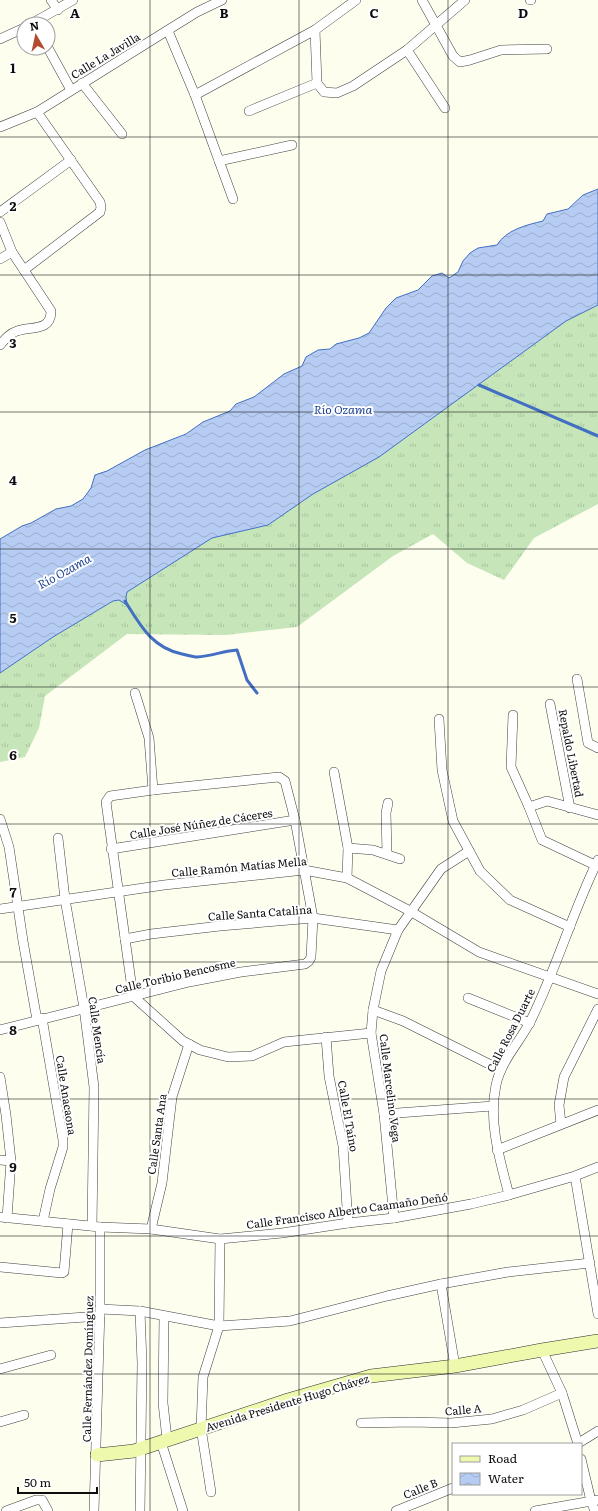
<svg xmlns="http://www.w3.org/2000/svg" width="598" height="1511" font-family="Literata,serif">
	<defs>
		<pattern id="grass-tufts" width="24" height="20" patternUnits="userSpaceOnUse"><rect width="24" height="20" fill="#c6e6ba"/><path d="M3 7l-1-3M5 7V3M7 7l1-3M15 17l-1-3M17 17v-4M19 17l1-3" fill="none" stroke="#a9c49f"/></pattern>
		<pattern id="water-waves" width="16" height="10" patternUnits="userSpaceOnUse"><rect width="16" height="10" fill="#b6ccf2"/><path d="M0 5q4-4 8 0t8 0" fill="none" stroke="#9baece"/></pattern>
	</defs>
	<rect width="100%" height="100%" fill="#fdfeee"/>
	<path fill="url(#grass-tufts)" d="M598,305V504L534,538L504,580L467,563L433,534L393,556L297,627L226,635L127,634L45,696L39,728L25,757L0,762V673L53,637L113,601L119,600L127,604L126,597L127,592L212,538L268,525L313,494L379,457L566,321Z"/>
	<path fill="url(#water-waves)" stroke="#426fc4" d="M598,189V305L566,321L379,457L313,494L268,525L212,538L127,592L126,597L127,605L119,600L113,601L53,637L0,673V539L22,526L31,523L56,509L71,506L83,499L91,488L95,475L107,471L145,450L186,434L203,422L230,411L236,404L254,397L284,374L302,366L306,357L318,350L330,349L336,344L359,338L369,333L386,308L396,298L418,290L432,276L442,273L449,278L458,272L463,261L470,253L478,248L497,245C506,230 526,225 543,221L547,214L568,209L583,195Z"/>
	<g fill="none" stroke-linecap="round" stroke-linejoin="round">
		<g stroke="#426fc4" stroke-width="3">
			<path d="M479,385L598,436"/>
			<path d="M125,601C140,625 152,648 182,654C187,655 193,657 197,657C211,656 224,651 237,650L247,680L257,693"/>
		</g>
		<g stroke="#404040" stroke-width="10">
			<g id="street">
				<path d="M51,0L58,10"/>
				<path d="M422,0L453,56L460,62L470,60L501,50L547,49"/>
				<path d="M530,0H531"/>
				<path d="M31,24L73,0"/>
				<path d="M315,30L317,83L324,92L337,93L353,86L407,50L465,0"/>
				<path d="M168,31L195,95L233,199"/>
				<path d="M0,39L24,28"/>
				<path d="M48,48L71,90"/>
				<path d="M407,50L445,108"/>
				<path d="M82,83L122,134"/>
				<path d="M195,95L315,30L356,0"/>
				<path d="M249,111L317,83"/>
				<path d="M0,127L37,112L176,25L197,12L222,0"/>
				<path d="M219,161L292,145"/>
				<path d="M0,212L71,160"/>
				<path d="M0,222L12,252L51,311C51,332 31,326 17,331C10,333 5,339 0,345"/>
				<path d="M0,259L12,252"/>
				<path d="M24,270L100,212L101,207L100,202L37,112"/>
				<path d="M577,679L588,743L598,748"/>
				<path d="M135,693L149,738L153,790"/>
				<path d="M550,704L570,808"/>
				<path d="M513,715L511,767L529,807L542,840L595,865"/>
				<path d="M439,719L442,770L453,821L480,871L510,900L570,927"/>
				<path d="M334,772L348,848L347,878"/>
				<path d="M529,807L547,801L598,815"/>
				<path d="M0,819L9,847L23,941L37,1020"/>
				<path d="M58,838L65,899L84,1008L94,1087L92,1226"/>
				<path d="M348,848L373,850L400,859"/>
				<path d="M111,849L295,820"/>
				<path d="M387,854L386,813L388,803"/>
				<path d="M0,909L164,885L304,870L347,878L410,911L479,952L598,994"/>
				<path d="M125,939L151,934L220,926L313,918L398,930"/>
				<path d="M468,998L530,1023"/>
				<path d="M373,1010L403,1021L501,1070"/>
				<path d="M42,1018L63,1140V1147L50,1189L43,1221"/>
				<path d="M0,1030L189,982L241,972L305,964L309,961L311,957L313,918L295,820L285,781L279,777L153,790L110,796L106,802L133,996L183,1041L200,1050L228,1057L252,1056L284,1042L371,1033"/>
				<path d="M326,1037L329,1076L343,1146L348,1223"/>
				<path d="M0,1077L6,1115L11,1161L7,1218"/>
				<path d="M384,1114L493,1106"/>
				<path d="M561,1124L559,1105L564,1077L598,1009"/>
				<path d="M497,1150L598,1110"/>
				<path d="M0,1160L11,1161"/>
				<path d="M575,1176L598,1314"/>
				<path d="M509,1195C500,1160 488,1122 496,1085C501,1061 519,1043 530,1022C556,970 572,913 598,860"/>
				<path d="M0,1217L100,1227L151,1229L220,1239L282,1233L348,1223L394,1218L471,1204L509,1195L575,1176L598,1167"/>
				<path d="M394,1218L384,1114L371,1033L373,1010L381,971L398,930L441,869L469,851"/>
				<path d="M151,1229L162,1183L172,1097L189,1044"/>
				<path d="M0,1267L62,1273L64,1272L68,1224"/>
				<path d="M441,1284L455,1366"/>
				<path d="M100,1309L140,1311L219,1326L290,1321L387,1296L441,1284L508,1272L590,1263"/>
				<path d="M164,1316L163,1403L167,1439"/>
				<path d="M0,1323L100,1316"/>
				<path d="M542,1350L562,1393L578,1444"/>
				<path d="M0,1369L51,1355"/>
				<path d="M0,1422L24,1415"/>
				<path d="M361,1423L412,1422L451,1423L492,1419L523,1410L562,1393"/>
				<path d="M161,1442L183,1511"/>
				<path d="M577,1444L598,1431"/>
				<path d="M581,1459L591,1501L595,1511"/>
				<path d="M211,1492L201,1428L203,1377L219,1326L220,1239"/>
				<path d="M6,1511L36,1500H42L48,1511"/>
				<path d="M94,1511L100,1309V1227"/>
				<path d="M140,1511L142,1363L140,1311"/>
				<path d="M396,1511L453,1488"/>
				<path d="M535,1511L598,1500"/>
			</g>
		</g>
		<g stroke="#2f2f2f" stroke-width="14">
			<path id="secondary" d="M97,1455L134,1451L288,1400L371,1376L455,1366L542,1350L598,1341"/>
		</g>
		<use href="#street" stroke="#fff" stroke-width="9"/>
		<use href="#secondary" stroke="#eff9ad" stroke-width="13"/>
	</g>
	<path fill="none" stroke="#0d0d0d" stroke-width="1" stroke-opacity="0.55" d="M150,0V1511M299,0V1511M448,0V1511M0,137H598M0,275H598M0,412H598M0,549H598M0,687H598M0,824H598M0,962H598M0,1099H598M0,1236H598M0,1374H598"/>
	<g text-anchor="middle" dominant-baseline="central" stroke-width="4" stroke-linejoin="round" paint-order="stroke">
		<g font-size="11" fill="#0d0d0d" stroke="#fff">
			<text transform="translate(105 55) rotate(-31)">Calle La Javilla</text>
			<text transform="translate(572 753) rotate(79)">Repaldo Libertad</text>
			<text transform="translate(201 823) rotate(-9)">Calle José Núñez de Cáceres</text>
			<text transform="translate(239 866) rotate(-5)">Calle Ramón Matías Mella</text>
			<text transform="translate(260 912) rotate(-4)">Calle Santa Catalina</text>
			<text transform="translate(175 975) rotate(-13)">Calle Toribio Bencosme</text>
			<text transform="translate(98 1030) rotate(82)">Calle Mencía</text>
			<text transform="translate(510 1030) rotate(-63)">Calle Rosa Duarte</text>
			<text transform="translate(391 1088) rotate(83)">Calle Marcelino Vega</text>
			<text transform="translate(67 1095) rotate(81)">Calle Anacaona</text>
			<text transform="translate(349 1116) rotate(80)">Calle El Taíno</text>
			<text transform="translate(156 1134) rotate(-82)">Calle Santa Ana</text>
			<text transform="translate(347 1210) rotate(-8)">Calle Francisco Alberto Caamaño Deñó</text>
			<text transform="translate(87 1369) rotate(-89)">Calle Fernández Domínguez</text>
			<text transform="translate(287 1402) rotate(-17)">Avenida Presidente Hugo Chávez</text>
			<text transform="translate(463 1409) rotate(-5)">Calle A</text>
			<text transform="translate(420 1488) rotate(-22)">Calle B</text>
		</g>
		<g font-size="12" font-style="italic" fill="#1f4496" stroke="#fff">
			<text x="343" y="409">Río Ozama</text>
			<text transform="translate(64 571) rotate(-29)">Río Ozama</text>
		</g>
	</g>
	<g font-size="13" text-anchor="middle" font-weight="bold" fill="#0d0d0d" stroke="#fff" stroke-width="4" stroke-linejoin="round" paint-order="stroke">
		<text x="75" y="18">A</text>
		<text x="224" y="18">B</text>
		<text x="374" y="18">C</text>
		<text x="523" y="18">D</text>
		<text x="13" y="73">1</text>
		<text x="13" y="211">2</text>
		<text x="13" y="348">3</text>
		<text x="13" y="485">4</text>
		<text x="13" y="623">5</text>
		<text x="13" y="760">6</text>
		<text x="13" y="897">7</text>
		<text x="13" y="1035">8</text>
		<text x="13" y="1172">9</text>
	</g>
	<rect x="452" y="1443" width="130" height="52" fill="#ffffff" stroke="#9e9e9e"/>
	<rect x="460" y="1456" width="20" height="6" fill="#eff9ad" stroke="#9e9e9e"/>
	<text x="488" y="1463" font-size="12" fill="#0d0d0d">Road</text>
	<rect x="460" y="1473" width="20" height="12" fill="url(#water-waves)" stroke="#9e9e9e"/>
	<text x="488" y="1483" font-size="12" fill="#0d0d0d">Water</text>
	<g transform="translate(36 36) rotate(351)"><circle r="19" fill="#ffffff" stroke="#9e9e9e"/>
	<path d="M0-3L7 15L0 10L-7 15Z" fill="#b44a2e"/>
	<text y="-6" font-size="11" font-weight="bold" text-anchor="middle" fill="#0d0d0d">N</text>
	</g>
	<path d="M18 1487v6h79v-6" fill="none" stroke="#0d0d0d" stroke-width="2"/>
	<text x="24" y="1487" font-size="12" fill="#0d0d0d" stroke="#ffffff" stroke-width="3" paint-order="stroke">50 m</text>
</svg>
